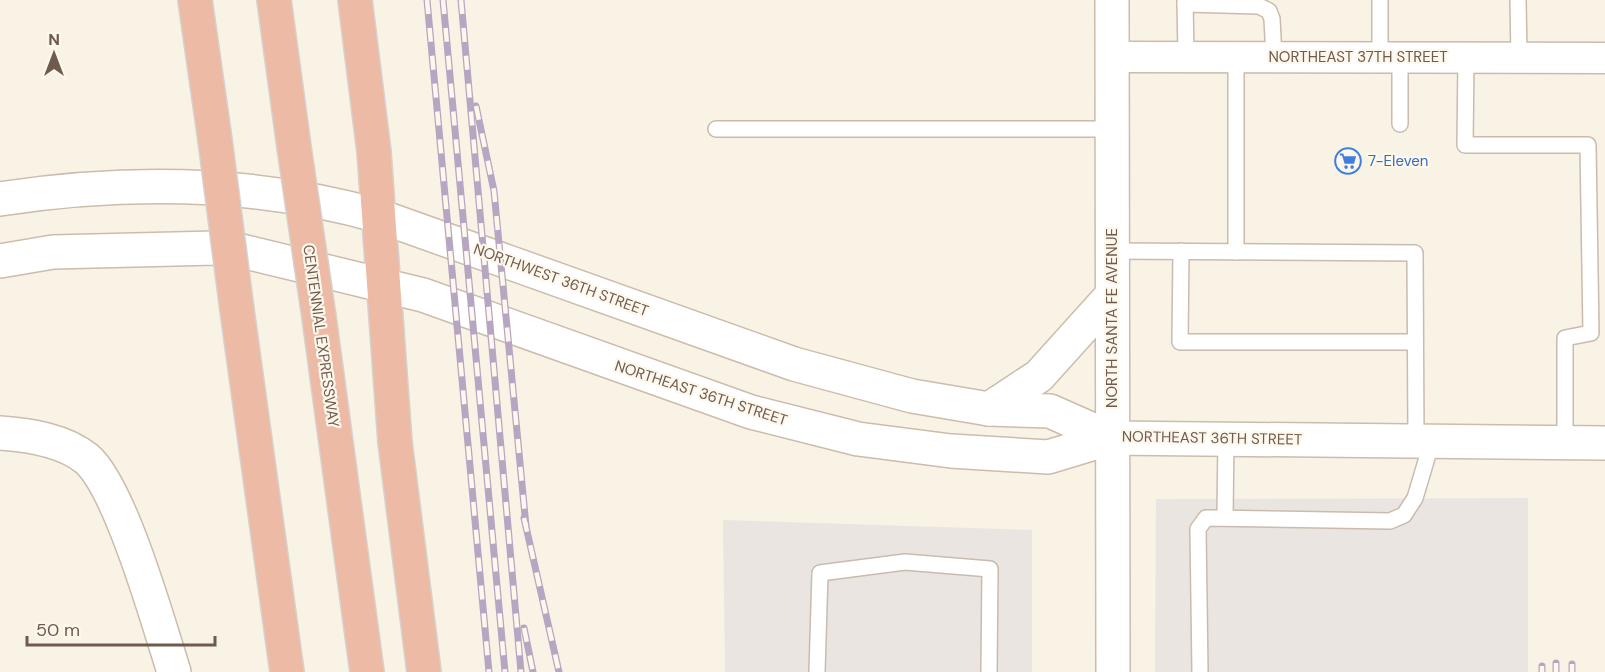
<svg xmlns="http://www.w3.org/2000/svg" width="1605" height="672" font-family="'DM Sans',sans-serif">
	<rect width="100%" height="100%" fill="#f9f3e6"/>
	<g fill="#eae5e0">
		<path d="M1528,498V672H1155L1156,499Z"/>
		<path d="M723,520L1032,530V672H725Z"/>
	</g>
	<g fill="none" stroke-linecap="round" stroke-linejoin="round">
		<g stroke="#c9bbae" stroke-width="18">
			<g id="lane">
				<path d="M1185,0L1186,56"/>
				<path d="M1380,0V57"/>
				<path d="M1518,0L1519,58"/>
				<path d="M1185,4L1259,6L1269,11L1272,19L1274,57"/>
				<path d="M1236,56V252"/>
				<path d="M1400,57V124"/>
				<path d="M1466,58L1465,145H1588L1591,333L1565,338V442"/>
				<path d="M716,129H1112"/>
				<path d="M1112,251L1415,253L1416,440"/>
				<path d="M1181,251L1180,342H1415"/>
				<path d="M1225,516L1226,438"/>
				<path d="M817,672L820,573L905,562L990,569L989,672"/>
				<path d="M1200,672L1198,529L1206,518L1390,521L1404,515L1415,498L1432,441"/>
			</g>
		</g>
		<g stroke="#c9bbae" stroke-width="33">
			<path id="street" d="M1112,57L1605,58"/>
		</g>
		<g stroke="#ccbcac" stroke-width="36">
			<g id="secondary">
				<path d="M1112,0L1113,672"/>
				<path d="M0,199C126,180 256,181 379,216L794,364L912,396L989,409L1050,411L1111,438"/>
				<path d="M0,261L53,252L215,248L242,251L423,295L751,412L858,439L951,451L1048,457L1111,438L1605,443"/>
				<path d="M989,409L1039,376L1112,295"/>
				<path d="M0,433C29,435 64,440 87,459C121,489 159,625 174,672"/>
			</g>
		</g>
		<g stroke="#d7d1cd" stroke-width="36">
			<g id="highway">
				<path d="M195,0L215,140"/>
				<path d="M274,0L294,147"/>
				<path d="M355,0L374,152L395,442L424,672"/>
				<path d="M237,310L287,672"/>
				<path d="M319,317L367,672"/>
			</g>
		</g>
		<use href="#lane" stroke="#fff" stroke-width="15"/>
		<use href="#street" stroke="#fff" stroke-width="30"/>
		<use href="#secondary" stroke="#fff" stroke-width="33"/>
		<use href="#highway" stroke="#ecbaa5" stroke-width="33"/>
		<g stroke="#b6a6c1" stroke-width="7">
			<g id="rail">
				<path d="M427,0L489,672"/>
				<path d="M443,0L505,672"/>
				<path d="M461,0L521,672"/>
				<path d="M476,106L494,191L526,526"/>
				<path d="M524,518L559,672"/>
				<path d="M524,628L533,672"/>
				<path d="M1572,664V672"/>
				<path d="M1542,672V666"/>
				<path d="M1556,672V663"/>
			</g>
		</g>
		<use href="#rail" stroke="#fdf7ec" stroke-width="4.5" stroke-dasharray="14" stroke-linecap="butt"/>
		<g stroke="#d7d1cd" stroke-width="36" stroke-linecap="butt">
			<g id="highway-bridge">
				<path d="M215,140L237,310"/>
				<path d="M294,147L319,317"/>
			</g>
		</g>
		<use href="#highway-bridge" stroke="#ecbaa5" stroke-width="33"/>
	</g>
	<defs>
		<g id="supermarket-ring" transform="scale(1.35)"><circle r="9.5" fill="#fdf7ec" stroke="#3f7fe0" stroke-width="1.5"/><path d="M-6-5.5h2.5l.6 2H6L4.5 2H-2.5L-4.4-4H-6ZM-1.5 3.2a1.3 1.3 0 1 0 .1 0ZM3 3.2a1.3 1.3 0 1 0 .1 0Z" fill="#3f7fe0"/></g>
	</defs>
	<g fill-rule="evenodd">
		<use href="#supermarket-ring" x="1348" y="161"/>
	</g>
	<g text-anchor="middle" dominant-baseline="central" stroke-width="4.5" stroke-linejoin="round" paint-order="stroke">
		<g font-size="15" fill="#6f5b4e" stroke="#fdf7ec">
			<text x="1358" y="57">NORTHEAST 37TH STREET</text>
			<text transform="translate(561 280) rotate(20)">NORTHWEST 36TH STREET</text>
			<text transform="translate(1112 318) rotate(-90)">NORTH SANTA FE AVENUE</text>
			<text transform="translate(321 336) rotate(82)">CENTENNIAL EXPRESSWAY</text>
			<text transform="translate(701 393) rotate(18)">NORTHEAST 36TH STREET</text>
			<text transform="translate(1212 438) rotate(1)">NORTHEAST 36TH STREET</text>
		</g>
		<g font-size="15" fill="#366cbe" stroke="#fdf7ec" text-anchor="start">
			<text x="1368" y="161">7-Eleven</text>
		</g>
	</g>
	<g transform="translate(54 54)" stroke="#fdf7ec" stroke-width="4.5" paint-order="stroke">
	<path d="M0-4.5L10 22L0 15L-10 22Z" fill="#6f5b4e"/>
	<text y="-9" font-size="16" font-weight="bold" text-anchor="middle" fill="#6f5b4e">N</text>
	</g>
	<path d="M27 636v9h188v-9" fill="none" stroke="#6f5b4e" stroke-width="3"/>
	<text x="36" y="636" font-size="18" fill="#6f5b4e" stroke="#fdf7ec" stroke-width="4.5" paint-order="stroke">50 m</text>
</svg>
